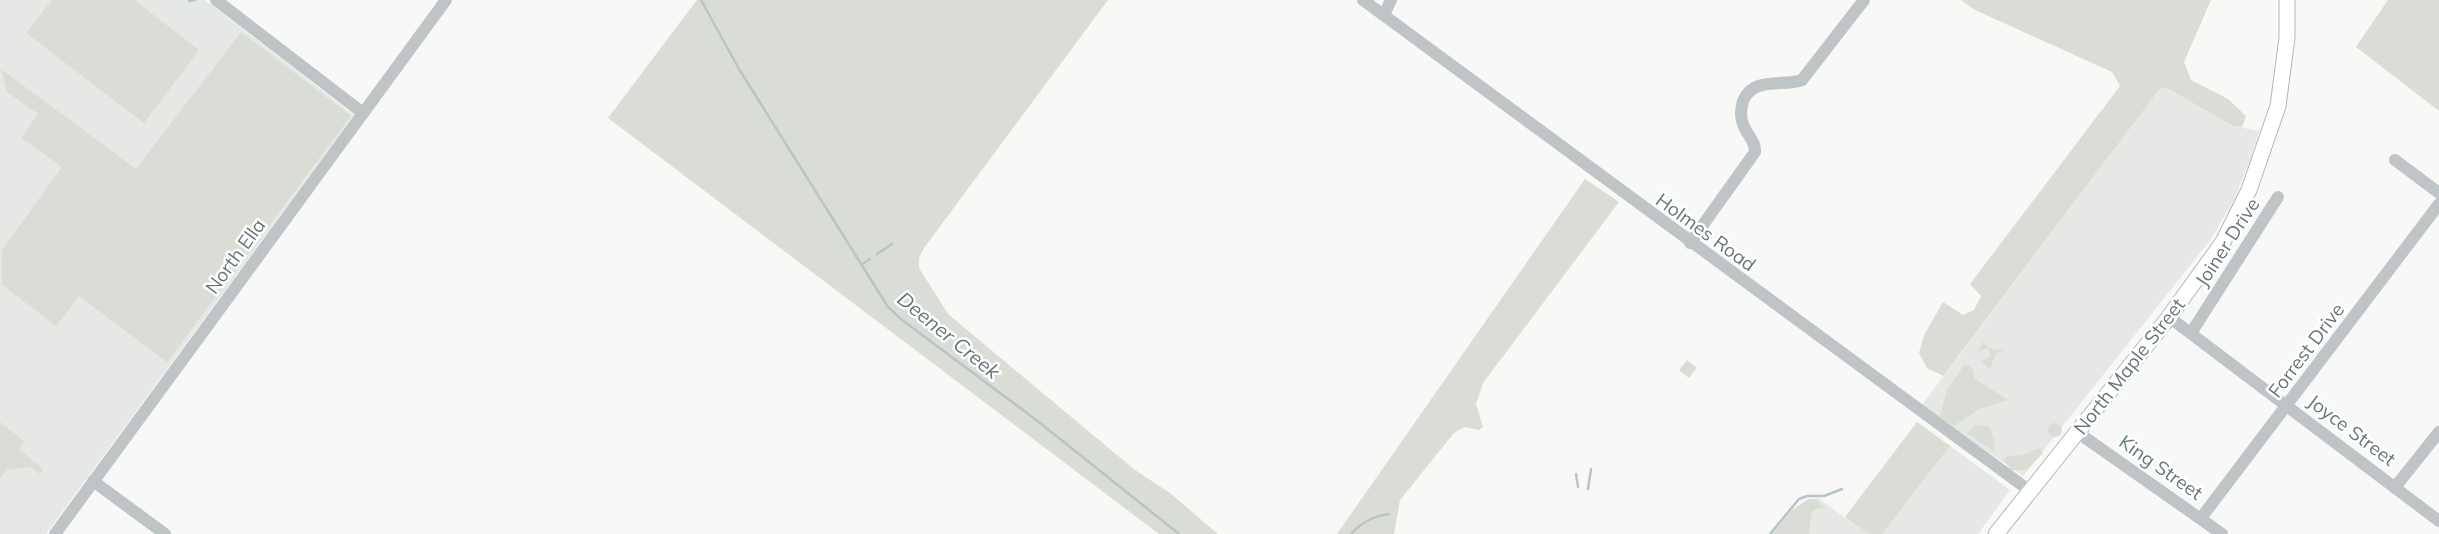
<svg xmlns="http://www.w3.org/2000/svg" width="2439" height="534" font-family="Mulish,sans-serif">
	<rect width="100%" height="100%" fill="#f8f8f6"/>
	<g fill="#e6e8e6">
		<path d="M0,0H205L354,115L46,534H0Z"/>
		<path d="M2165,87L2233,126L2259,131L2250,160L2234,200L2211,239L2023,476L1921,406L2159,90Z"/>
		<path d="M1950,446L2010,490L1978,534H1882Z"/>
		<path d="M1817,497L1844,517L1869,534H1789Z"/>
	</g>
	<g fill="#d9ddd5">
		<path d="M52,0H134L199,50L144,123L26,33Z"/>
		<path d="M697,0H1108L924,248L919,258V268L948,314L1135,470L1170,493L1218,534H1159L608,118Z"/>
		<path d="M1961,0H2211L2184,62L2191,80L2228,99L2246,116L2242,127L2233,126L2165,87L2159,90L1943,376L1927,368L1919,353L1924,335L1943,302L1963,315L1974,310L1981,296L1970,284L2120,86L2112,72L1975,10Z"/>
		<path d="M2388,0H2439V111L2356,47Z"/>
		<path d="M241,32L351,116L167,362L79,296L56,326L2,285V250L62,167L21,138L38,114L7,92L1,69L136,169Z"/>
		<path d="M1585,179L1619,202L1483,383L1476,404L1483,427L1479,430L1465,427L1454,433L1400,500L1394,534H1337Z"/>
		<path d="M1984,341L1986,345L1994,350L2004,349L1996,354L1990,368L1980,361L1990,357L1989,348L1978,351Z"/>
		<path d="M1687,360L1697,368L1689,378L1679,370Z"/>
		<path d="M1964,365H1969L1974,371V378L2008,400L1979,409L1954,426L1940,417L1946,392Z"/>
		<path d="M0,422L24,441L19,449L43,469L40,474L31,467L7,470L0,479Z"/>
		<path d="M1917,422L1950,446L1882,534H1869L1845,517Z"/>
		<circle cx="2055" cy="430" r="7"/>
		<path d="M1975,425L1986,426L1991,429L1995,445L1993,451L1967,433Z"/>
		<path d="M2040,448L2043,453L2027,470H2011L2004,460L2007,456L2022,455Z"/>
		<path d="M1808,499H1815L1825,507L1814,510L1811,514L1809,534H1772L1791,511Z"/>
	</g>
	<g fill="none" stroke-linecap="round" stroke-linejoin="round">
		<g stroke="#b8c5c8" stroke-width="2.5">
			<path d="M701,0L739,69L888,307L902,320L1035,419L1179,534"/>
			<path d="M189,1L195,0"/>
			<path d="M877,254L892,244"/>
			<path d="M861,265L870,259"/>
			<path d="M1576,474L1578,487"/>
			<path d="M1588,489L1591,469"/>
			<path d="M1351,534C1362,522 1373,516 1389,514"/>
			<path d="M1770,534L1799,499L1807,496H1824L1842,489"/>
		</g>
		<g stroke="#b1b7ba" stroke-width="17">
			<path id="major" d="M1996,534L2169,317L2223,242L2249,190L2278,106L2287,38V0"/>
		</g>
		<g stroke="#bfc5c7" stroke-width="12">
			<path d="M216,0L363,113"/>
			<path d="M1363,0L2030,491"/>
			<path d="M1384,15L1391,0"/>
			<path d="M2395,160L2439,193"/>
			<path d="M1690,243L1755,152C1756,141 1746,134 1743,124C1740,117 1741,108 1743,101C1753,76 1783,87 1802,80L1864,0"/>
			<path d="M2169,317L2439,521"/>
			<path d="M2191,333L2278,197"/>
			<path d="M2077,432L2222,534"/>
			<path d="M93,481L165,534"/>
			<path d="M2396,486L2439,432"/>
			<path d="M2201,518L2439,204"/>
			<path d="M55,534L446,0"/>
		</g>
		<use href="#major" stroke="#fff" stroke-width="15"/>
	</g>
	<g text-anchor="middle" dominant-baseline="central" stroke-width="5" stroke-linejoin="round" paint-order="stroke">
		<g font-size="19" fill="#65777e" stroke="#fff">
			<text transform="translate(1706 232) rotate(36)">Holmes Road</text>
			<text transform="translate(2227 242) rotate(-57)">Joiner Drive</text>
			<text transform="translate(235 256) rotate(-54)">North Ella</text>
			<text transform="translate(2306 350) rotate(-53)">Forrest Drive</text>
			<text transform="translate(2129 366) rotate(-52)">North Maple Street</text>
			<text transform="translate(2352 430) rotate(37)">Joyce Street</text>
			<text transform="translate(2161 467) rotate(35)">King Street</text>
		</g>
		<g font-size="20" font-style="italic" fill="#607679" stroke="#fff">
			<text transform="translate(949 335) rotate(39)">Deener Creek</text>
		</g>
	</g>
</svg>
